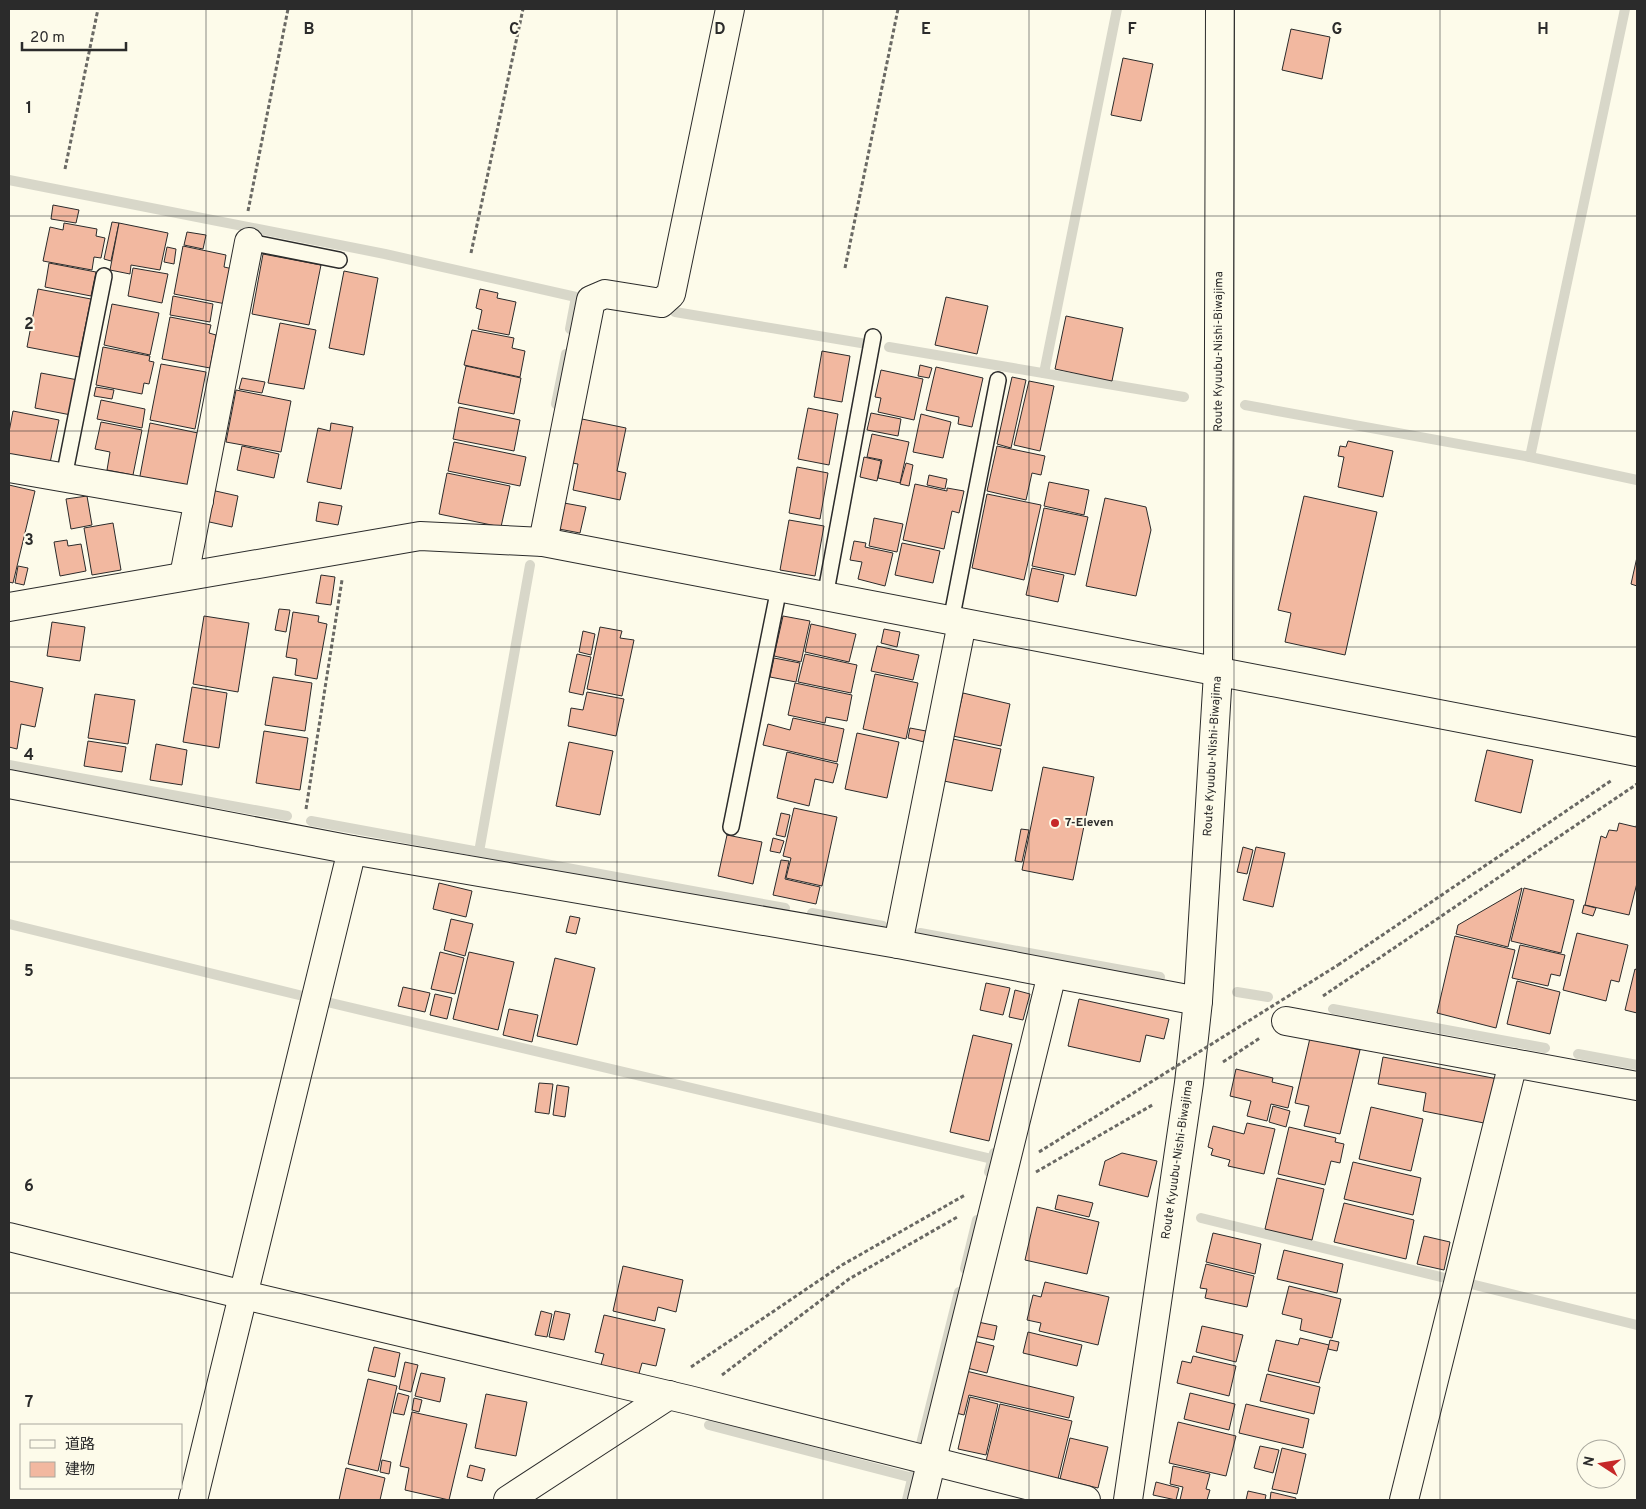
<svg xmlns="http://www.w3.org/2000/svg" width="1646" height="1509" font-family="Overpass,'Noto Sans JP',sans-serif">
	<rect width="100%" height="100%" fill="#fdfbea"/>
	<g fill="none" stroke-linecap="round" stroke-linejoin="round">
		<g stroke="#d8d7c9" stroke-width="10">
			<path d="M9,180L385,254L576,297L570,329"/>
			<path d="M675,312L861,343"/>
			<path d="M889,347L1184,397"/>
			<path d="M1044,373L1117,9"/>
			<path d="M556,404L566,354"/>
			<path d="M1245,405L1530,457L1637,480"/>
			<path d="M1530,457L1625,9"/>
			<path d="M9,765L287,816"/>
			<path d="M311,821L785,908"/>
			<path d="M479,852L530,565"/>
			<path d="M812,913L883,926"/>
			<path d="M9,924L303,996"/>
			<path d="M920,933L1160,977"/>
			<path d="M1237,992L1268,997"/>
			<path d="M327,1002L992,1159"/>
			<path d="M1333,1009L1545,1048"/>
			<path d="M1578,1054L1637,1065"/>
			<path d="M989,1172L994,1153"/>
			<path d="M1201,1218L1445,1278"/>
			<path d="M965,1269L977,1220"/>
			<path d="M1471,1284L1637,1325"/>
			<path d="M709,1425L913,1478"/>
			<path d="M921,1444L959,1292"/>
			<path d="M907,1500L913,1475"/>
		</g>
	</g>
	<g fill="#f2b8a0" stroke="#2b2b2b">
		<path d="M1291,29L1330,37L1322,79L1282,70Z"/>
		<path d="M1123,58L1153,64L1141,121L1111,115Z"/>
		<path d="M53,205L79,210L76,223L51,219Z"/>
		<path d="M112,222L119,223L111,261L104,259Z"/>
		<path d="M64,223L97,229L96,236L105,238L101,258L94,257L92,270L43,261L50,227L63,230Z"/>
		<path d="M119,223L168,233L160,270L131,265L130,274L110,270Z"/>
		<path d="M187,232L206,235L203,249L184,245Z"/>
		<path d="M183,246L226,255L224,267L233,269L226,304L174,294Z"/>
		<path d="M167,247L176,249L174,264L164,262Z"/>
		<path d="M263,254L321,265L309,325L252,314Z"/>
		<path d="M49,263L96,272L91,296L45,287Z"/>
		<path d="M133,268L168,274L162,303L128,296Z"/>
		<path d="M344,271L378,278L364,355L329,348Z"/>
		<path d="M38,289L91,299L79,357L27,347Z"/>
		<path d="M480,289L498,293L497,298L516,302L509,335L478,329L482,310L476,308Z"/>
		<path d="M173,296L213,304L210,322L170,315Z"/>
		<path d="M946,297L988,306L977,354L935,345Z"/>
		<path d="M112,304L159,313L150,355L104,345Z"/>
		<path d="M1066,316L1123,328L1112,381L1055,369Z"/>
		<path d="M170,317L211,325L209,333L216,335L210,368L162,359Z"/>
		<path d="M280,323L316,330L304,389L268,383Z"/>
		<path d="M472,330L514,338L512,348L525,351L520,377L464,365Z"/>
		<path d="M103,347L150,356L149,361L154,362L149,384L144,383L142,394L96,385Z"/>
		<path d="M822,351L850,356L842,402L814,397Z"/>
		<path d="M161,364L206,372L195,429L150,420Z"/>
		<path d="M920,365L932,368L929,378L918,376Z"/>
		<path d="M466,366L521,378L514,414L458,403Z"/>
		<path d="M936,367L983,378L972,427L958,424L959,417L926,410Z"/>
		<path d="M881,370L923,379L914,420L878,412L881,398L875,397Z"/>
		<path d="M41,373L78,380L71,415L35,408Z"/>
		<path d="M1012,377L1026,380L1011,448L997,444Z"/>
		<path d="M242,378L265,382L262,393L239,389Z"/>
		<path d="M1029,381L1054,386L1040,451L1014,445Z"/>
		<path d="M96,387L114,390L112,399L94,396Z"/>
		<path d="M236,390L291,401L281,452L226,442Z"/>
		<path d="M101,400L145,409L142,428L97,419Z"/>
		<path d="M459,407L520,420L514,451L453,439Z"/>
		<path d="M808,408L838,414L829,465L798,459Z"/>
		<path d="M13,411L59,420L50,463L9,455V432Z"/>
		<path d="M871,413L901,419L898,436L867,430Z"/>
		<path d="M921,414L951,422L943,458L913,452Z"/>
		<path d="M582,419L626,428L617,471L626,473L620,500L573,490L578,464L572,463Z"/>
		<path d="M101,422L142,430L133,475L107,470L110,452L95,449Z"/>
		<path d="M150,423L198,433L187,491L139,481Z"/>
		<path d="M331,423L353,427L341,489L307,482L318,428L330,431Z"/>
		<path d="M872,434L909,442L900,483L878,478L882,460L867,457Z"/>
		<path d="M1348,441L1393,451L1383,497L1338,487L1344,457L1338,456L1340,446L1346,447Z"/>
		<path d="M454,442L526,457L520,486L448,471Z"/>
		<path d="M242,446L279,454L274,478L237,470Z"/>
		<path d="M997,446L1045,456L1041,475L1032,473L1026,500L987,491Z"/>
		<path d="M864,457L881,461L877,481L860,477Z"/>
		<path d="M906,463L913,465L909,486L900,484Z"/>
		<path d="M797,467L828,473L820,519L789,513Z"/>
		<path d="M447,473L510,486L501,527L439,514Z"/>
		<path d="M929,475L947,479L945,489L927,485Z"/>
		<path d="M1049,482L1089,490L1084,515L1044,506Z"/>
		<path d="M915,484L947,491V488L964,491L959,513L952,511L944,549L903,540Z"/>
		<path d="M9,485L35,491L13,583L9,582Z"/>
		<path d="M211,490L238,496L232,527L205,521Z"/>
		<path d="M987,494L1041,505L1024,580L972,568Z"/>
		<path d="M87,496L92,525L71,529L66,499Z"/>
		<path d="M1304,496L1377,512L1345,655L1285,642L1291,613L1278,610Z"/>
		<path d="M1105,498L1146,507L1151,530L1136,596L1086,586Z"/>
		<path d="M319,502L342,506L338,525L316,521Z"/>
		<path d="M564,503L586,507L580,533L559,529Z"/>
		<path d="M1044,508L1088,517L1075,575L1032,566Z"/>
		<path d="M874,518L903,524L897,552L869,546Z"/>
		<path d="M789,520L824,526L815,576L780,570Z"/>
		<path d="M113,523L121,570L92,575L84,528Z"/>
		<path d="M67,540L68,546L81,544L86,571L60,576L54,542Z"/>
		<path d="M854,541L866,543L865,547L893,553L885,586L858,579L862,562L850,560Z"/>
		<path d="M902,543L940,551L933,583L895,575Z"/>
		<path d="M1637,557V586L1631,584Z"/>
		<path d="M18,566L28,568L24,585L15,583Z"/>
		<path d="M1032,568L1064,575L1058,602L1026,595Z"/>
		<path d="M321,575L335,577L331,605L316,603Z"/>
		<path d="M279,609L290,610L286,632L275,630Z"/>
		<path d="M293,612L319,616L318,622L327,624L317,679L295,675L297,659L286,657Z"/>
		<path d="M204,616L249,623L238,692L193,684Z"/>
		<path d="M783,616L810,621L801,662L774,656Z"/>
		<path d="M52,622L85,627L80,661L47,656Z"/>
		<path d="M811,624L856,634L849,662L805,652Z"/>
		<path d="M600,627L622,631L620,638L634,640L622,696L587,689Z"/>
		<path d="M884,629L900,632L897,647L881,643Z"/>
		<path d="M583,631L595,634L591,655L579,652Z"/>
		<path d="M877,646L919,655L913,680L871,671Z"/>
		<path d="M577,654L591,657L583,695L569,692Z"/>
		<path d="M805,654L857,665L851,693L798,682Z"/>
		<path d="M774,658L800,663L796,682L770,677Z"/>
		<path d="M875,674L918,683L906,739L863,729Z"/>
		<path d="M273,677L312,683L305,731L265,725Z"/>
		<path d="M9,681L43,688L35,727L21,724L17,749L9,747Z"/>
		<path d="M795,683L852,695L847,721L826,717L825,723L788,715Z"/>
		<path d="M192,687L227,693L219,748L183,742Z"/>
		<path d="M587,692L624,699L616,736L568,726L571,708L583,710Z"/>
		<path d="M963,693L1010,704L1001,746L953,736Z"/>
		<path d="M95,694L135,700L128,744L88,738Z"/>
		<path d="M793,718L844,729L837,762L763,745L768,724L790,730Z"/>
		<path d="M910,728L926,731L924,742L908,738Z"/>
		<path d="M264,731L308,738L300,790L256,783Z"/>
		<path d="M857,733L899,742L887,798L845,789Z"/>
		<path d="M953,739L1001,749L992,791L944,781Z"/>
		<path d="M88,741L126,747L122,772L84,766Z"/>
		<path d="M569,742L613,751L600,815L556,806Z"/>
		<path d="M156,744L187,750L182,785L150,780Z"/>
		<path d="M1487,750L1533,760L1521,813L1475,801Z"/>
		<path d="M787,752L838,764L833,783L815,779L809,806L777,798Z"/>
		<path d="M1043,767L1094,777L1073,880L1022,870Z"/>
		<path d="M794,808L837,817L822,886L786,878L791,858L783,856Z"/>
		<path d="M781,813L790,815L785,837L776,835Z"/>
		<path d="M1637,822V883L1629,915L1585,905L1601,836L1606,838L1609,830L1617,831L1619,823L1636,827Z"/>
		<path d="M1021,829L1029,830L1022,862L1015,861Z"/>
		<path d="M727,835L762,842L753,884L718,876Z"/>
		<path d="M773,838L784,841L780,853L770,851Z"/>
		<path d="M1243,847L1253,850L1247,874L1237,872Z"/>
		<path d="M1256,847L1285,853L1273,907L1243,900Z"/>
		<path d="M781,860L789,861L785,879L820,887L816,904L773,895Z"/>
		<path d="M439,883L472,891L466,917L433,909Z"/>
		<path d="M1522,888L1508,947L1456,934L1458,925Z"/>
		<path d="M1524,888L1574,900L1561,953L1511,941Z"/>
		<path d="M1584,905L1596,908L1593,916L1582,913Z"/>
		<path d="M570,916L580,918L576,934L566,932Z"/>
		<path d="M451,919L473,924L465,956L444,950Z"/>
		<path d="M1577,933L1628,945L1619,982L1611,980L1606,1001L1563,990Z"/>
		<path d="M1455,936L1515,950L1496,1028L1437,1013Z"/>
		<path d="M1520,945L1565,955L1560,976L1551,974L1548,986L1512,978Z"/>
		<path d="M440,952L464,958L455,994L431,989Z"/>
		<path d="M469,952L514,962L498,1030L453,1019Z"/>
		<path d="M555,958L595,968L577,1045L537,1036Z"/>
		<path d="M1635,969L1637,970V1013L1625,1010Z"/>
		<path d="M1517,981L1560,992L1550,1034L1507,1024Z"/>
		<path d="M986,983L1010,988L1003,1015L980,1010Z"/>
		<path d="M403,987L430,993L425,1012L398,1006Z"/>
		<path d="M1015,990L1030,994L1023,1020L1009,1017Z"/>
		<path d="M435,994L452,998L447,1019L430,1015Z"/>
		<path d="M1079,999L1169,1019L1164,1039L1146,1035L1140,1062L1068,1046Z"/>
		<path d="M509,1009L538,1015L532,1042L503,1035Z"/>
		<path d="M973,1035L1012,1044L989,1141L950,1132Z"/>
		<path d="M1310,1038L1360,1050L1340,1134L1304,1126L1309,1106L1295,1103Z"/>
		<path d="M1383,1057L1498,1079L1489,1124L1423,1111L1426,1093L1378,1084Z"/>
		<path d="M1236,1069L1273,1078L1272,1082L1293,1087L1288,1108L1271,1104L1267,1121L1247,1116L1251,1101L1230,1096Z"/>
		<path d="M539,1083L553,1084L549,1114L535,1112Z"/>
		<path d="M557,1085L569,1087L565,1117L553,1115Z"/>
		<path d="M1273,1106L1290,1111L1286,1127L1269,1122Z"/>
		<path d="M1371,1107L1423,1119L1411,1171L1359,1159Z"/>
		<path d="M1247,1123L1275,1129L1264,1174L1228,1166L1230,1160L1211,1155L1213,1149L1208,1147L1213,1126L1244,1134Z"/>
		<path d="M1289,1127L1336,1138L1335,1142L1344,1144L1340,1163L1331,1161L1325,1185L1278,1174Z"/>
		<path d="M1122,1153L1157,1161L1148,1197L1099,1185L1105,1161Z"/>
		<path d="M1353,1162L1421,1178L1413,1215L1344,1199Z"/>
		<path d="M1277,1178L1324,1189L1312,1240L1265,1229Z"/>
		<path d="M1058,1195L1093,1203L1089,1217L1055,1209Z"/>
		<path d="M1344,1203L1414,1220L1406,1259L1334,1242Z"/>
		<path d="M1037,1207L1099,1222L1087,1274L1025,1260Z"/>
		<path d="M1213,1233L1261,1244L1255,1274L1206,1262Z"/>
		<path d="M1424,1236L1450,1242L1444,1270L1417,1264Z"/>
		<path d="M1284,1250L1343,1264L1337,1293L1277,1279Z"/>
		<path d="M1206,1264L1254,1276L1247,1307L1205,1298L1207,1289L1200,1288Z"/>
		<path d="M623,1266L683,1280L676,1312L658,1307L655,1321L613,1311Z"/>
		<path d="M1045,1282L1109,1297L1098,1345L1039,1331L1041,1323L1027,1320L1033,1295L1041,1297Z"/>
		<path d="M1289,1286L1341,1299L1332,1338L1300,1330L1302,1319L1282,1314Z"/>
		<path d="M541,1311L552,1314L547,1337L535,1335Z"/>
		<path d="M555,1311L570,1314L564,1340L549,1337Z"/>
		<path d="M604,1315L665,1329L656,1366L642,1363L638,1377L600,1368L604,1354L595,1352Z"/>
		<path d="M978,1322L997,1326L994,1340L975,1336Z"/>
		<path d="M1202,1326L1243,1335L1236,1362L1196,1352Z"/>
		<path d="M1028,1332L1082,1345L1077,1366L1023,1353Z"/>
		<path d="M1300,1338L1329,1345L1319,1383L1268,1371L1276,1340L1298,1345Z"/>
		<path d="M1330,1340L1339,1342L1337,1351L1328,1349Z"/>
		<path d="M973,1341L994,1346L987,1373L967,1368Z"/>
		<path d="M374,1347L400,1353L395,1377L368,1371Z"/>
		<path d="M1193,1356L1236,1366L1229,1396L1177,1383L1182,1361L1191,1363Z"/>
		<path d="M405,1362L418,1365L411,1392L399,1389Z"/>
		<path d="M966,1371L1074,1397L1069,1418L969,1395L964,1415L956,1413Z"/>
		<path d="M421,1373L445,1378L440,1402L415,1396Z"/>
		<path d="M1267,1374L1320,1387L1314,1414L1260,1401Z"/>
		<path d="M368,1379L397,1386L378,1471L348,1464Z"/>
		<path d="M398,1393L409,1396L404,1415L393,1413Z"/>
		<path d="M1190,1393L1235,1404L1229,1430L1184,1419Z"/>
		<path d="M486,1394L527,1402L516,1456L475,1448Z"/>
		<path d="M970,1397L998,1404L986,1455L958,1449Z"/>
		<path d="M414,1398L422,1400L419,1412L412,1410Z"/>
		<path d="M1000,1404L1072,1421L1058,1479L986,1461Z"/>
		<path d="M1246,1404L1309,1419L1303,1448L1239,1433Z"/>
		<path d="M412,1412L467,1424L449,1500L405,1490L409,1468L400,1466Z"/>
		<path d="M1178,1422L1236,1436L1226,1476L1169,1463Z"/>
		<path d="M1070,1438L1108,1447L1098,1488L1060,1479Z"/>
		<path d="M1260,1446L1279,1450L1273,1473L1254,1468Z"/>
		<path d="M1282,1448L1306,1454L1297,1494L1272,1489Z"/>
		<path d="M382,1460L391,1462L389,1474L380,1472Z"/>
		<path d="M470,1465L485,1469L482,1481L467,1477Z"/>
		<path d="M1173,1466L1210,1474L1206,1489L1210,1490L1207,1500H1180L1183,1487L1170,1484Z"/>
		<path d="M346,1468L385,1478L380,1500H339Z"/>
		<path d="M1156,1482L1179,1488L1176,1500L1153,1495Z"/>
		<path d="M1248,1491L1266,1495L1265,1500H1246Z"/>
		<path d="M1271,1492L1296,1498L1295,1500H1270Z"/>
	</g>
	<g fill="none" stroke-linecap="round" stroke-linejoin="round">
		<g stroke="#2b2b2b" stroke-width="18">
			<g id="service">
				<path d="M249,242L339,260"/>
				<path d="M64,477L104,276"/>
				<path d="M825,597L873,337"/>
				<path d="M951,621L998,380"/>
				<path d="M731,827L779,588"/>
			</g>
		</g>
		<g stroke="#2b2b2b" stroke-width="30">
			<g id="minor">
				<path d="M9,468L199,501"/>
				<path d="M543,542L591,300L605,294L661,303L671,294L730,9"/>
				<path d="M184,576L249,242"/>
				<path d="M9,607L420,536L543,542L1637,752"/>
				<path d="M9,784L352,850L898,944L1198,1001"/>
				<path d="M898,944L962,623"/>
				<path d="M1286,1021L1637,1086"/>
				<path d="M9,1237L244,1295L689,1400L1086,1500"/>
				<path d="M193,1500L352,850"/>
				<path d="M508,1500L669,1395"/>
				<path d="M922,1500L1052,974"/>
				<path d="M1404,1500L1513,1063"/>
			</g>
		</g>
		<g stroke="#2b2b2b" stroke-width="30">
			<g id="secondary">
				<path id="s1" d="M1128,1500L1189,1083L1198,1001L1218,673L1220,9"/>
			</g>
		</g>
		<g stroke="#6a6964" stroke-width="3" stroke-dasharray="4 2.5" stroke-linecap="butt">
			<path d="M65,169L98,9"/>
			<path d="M248,211L288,9"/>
			<path d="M471,253L523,9"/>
			<path d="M845,268L898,9"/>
			<path d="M306,809L342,580"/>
			<path d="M1338,965L1612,780"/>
			<path d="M1323,996L1637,784"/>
			<path d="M1223,1062L1260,1038"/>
			<path d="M1036,1172L1154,1104"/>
			<path d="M691,1367L842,1265L965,1195"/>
			<path d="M722,1375L849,1279L959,1216"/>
		</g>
		<use href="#service" stroke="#fdfbea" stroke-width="15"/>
		<use href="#minor" stroke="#fdfbea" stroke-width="28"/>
		<use href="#secondary" stroke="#fdfbea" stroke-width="28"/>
		<path stroke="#6a6964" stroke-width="3" stroke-dasharray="4 2.5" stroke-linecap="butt" d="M1039,1152L1338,965"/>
	</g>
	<path fill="none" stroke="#2b2b2b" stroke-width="1" stroke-opacity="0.55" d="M206,9V1500M412,9V1500M617,9V1500M823,9V1500M1029,9V1500M1234,9V1500M1440,9V1500M9,216H1637M9,431H1637M9,647H1637M9,862H1637M9,1078H1637M9,1293H1637"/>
	<circle fill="#c62828" stroke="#fdfbea" stroke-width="2" cx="1055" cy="823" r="5"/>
	<g text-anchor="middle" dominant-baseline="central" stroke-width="4" stroke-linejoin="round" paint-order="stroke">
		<g font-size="12" fill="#2b2b2b" stroke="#fdfbea">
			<text stroke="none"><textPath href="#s1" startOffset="1154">Route Kyuubu-Nishi-Biwajima</textPath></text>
			<text stroke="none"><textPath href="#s1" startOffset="749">Route Kyuubu-Nishi-Biwajima</textPath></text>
			<text stroke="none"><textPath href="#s1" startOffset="344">Route Kyuubu-Nishi-Biwajima</textPath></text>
		</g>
		<g font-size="12" font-weight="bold" fill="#2b2b2b" stroke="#fdfbea" text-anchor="start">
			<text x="1065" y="823">7-Eleven</text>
		</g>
	</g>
	<g font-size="16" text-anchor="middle" font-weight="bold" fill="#2b2b2b" stroke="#fdfbea" stroke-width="4" stroke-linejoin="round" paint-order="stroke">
		<text x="309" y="34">B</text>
		<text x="514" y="34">C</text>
		<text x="720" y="34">D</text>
		<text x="926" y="34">E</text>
		<text x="1132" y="34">F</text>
		<text x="1337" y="34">G</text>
		<text x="1543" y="34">H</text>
		<text x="29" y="113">1</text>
		<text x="29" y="329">2</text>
		<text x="29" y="545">3</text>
		<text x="29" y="760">4</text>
		<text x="29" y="976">5</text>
		<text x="29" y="1191">6</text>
		<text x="29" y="1407">7</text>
	</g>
	<rect width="1646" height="1509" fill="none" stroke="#2b2b2b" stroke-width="20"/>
	<rect x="20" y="1424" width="162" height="65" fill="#fdfbea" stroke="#a9a89e"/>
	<rect x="30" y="1440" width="25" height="8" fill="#fdfbea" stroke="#a9a89e"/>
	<text x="65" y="1449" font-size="15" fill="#2b2b2b">道路</text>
	<rect x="30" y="1462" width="25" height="15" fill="#f2b8a0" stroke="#a9a89e"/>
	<text x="65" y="1474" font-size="15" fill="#2b2b2b">建物</text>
	<g transform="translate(1601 1464) rotate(282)"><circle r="24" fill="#fdfbea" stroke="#a9a89e"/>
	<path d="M0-4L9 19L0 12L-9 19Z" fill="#c62828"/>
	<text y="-8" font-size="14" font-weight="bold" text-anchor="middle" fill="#2b2b2b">N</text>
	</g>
	<path d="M22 42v8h104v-8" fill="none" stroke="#2b2b2b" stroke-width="2.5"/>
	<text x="30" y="42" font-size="15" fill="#2b2b2b" stroke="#fdfbea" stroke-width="4" paint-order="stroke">20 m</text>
</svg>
